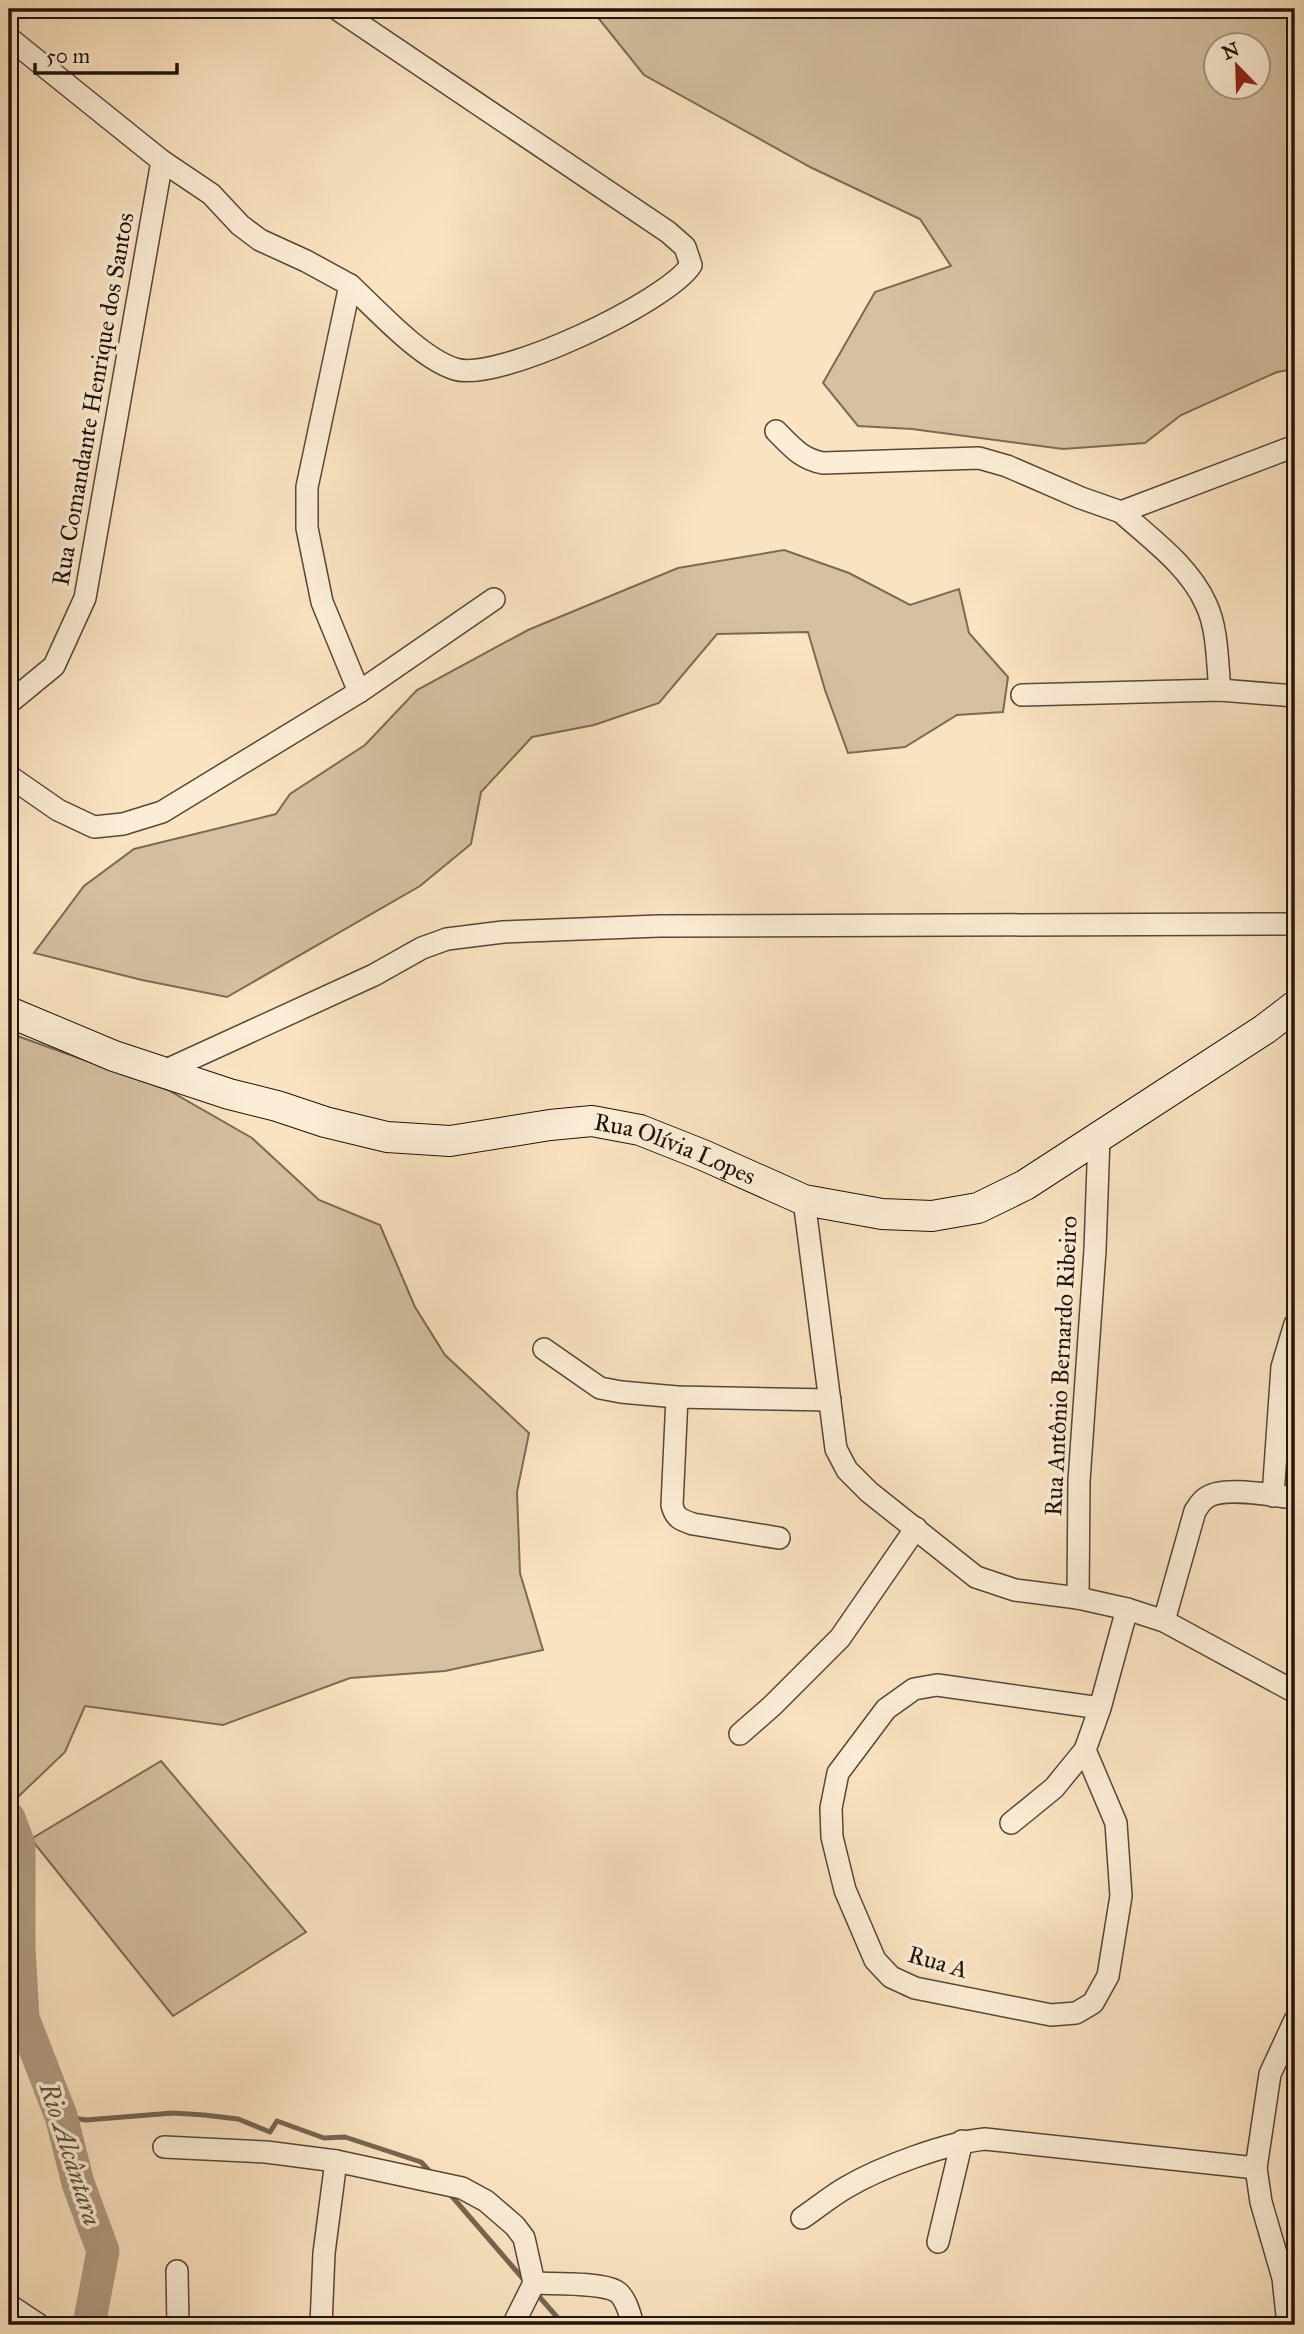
<svg xmlns="http://www.w3.org/2000/svg" width="1304" height="2334" font-family="'IM FELL Great Primer',serif">
	<rect width="100%" height="100%" fill="#fae3c0"/>
	<filter id="stains"><feTurbulence type="fractalNoise" baseFrequency=".00286" numOctaves="4"/><feColorMatrix values="0 0 0 0 .2 0 0 0 0 .09 0 0 0 0 .02 0 0 0 .5 -.17"/></filter>
	<radialGradient id="worn" r=".72"><stop offset=".6" stop-color="#630" stop-opacity="0"/><stop offset="1" stop-color="#630" stop-opacity=".3"/></radialGradient>
	<g fill="#d5c0a1" stroke="#7a6a56" stroke-width="2" fill-rule="evenodd">
		<path d="M591,9H1295V369L1277,372L1181,415L1145,443L1063,449L912,429L858,426L823,383L875,292L951,266L920,219L812,168L644,75ZM1216,46H1258V88H1216Z"/>
		<path d="M784,550L849,573L910,605L959,589L969,633L1008,677L1003,712L957,715L905,747L848,753L825,690L808,632L717,634L659,703L594,725L532,737L481,792L471,844L420,886L227,997L142,980L34,953L84,886L134,849L276,814L290,794L365,745L417,690L528,630L678,568Z"/>
		<path d="M9,1033L168,1090L252,1138L319,1200L380,1225L415,1307L445,1355L529,1433L517,1492L520,1573L543,1650L445,1671L350,1678L223,1725L85,1706L65,1752L19,1796L9,1762Z"/>
		<path d="M161,1761L306,1932L173,2016L31,1839Z"/>
	</g>
	<g fill="none" stroke-linecap="round" stroke-linejoin="round">
		<g stroke="#766552" stroke-width="5">
			<path d="M61,2116L86,2120L173,2113L204,2115L238,2119L270,2132L277,2121L324,2138L345,2137L421,2162L433,2175"/>
			<path d="M449,2193L525,2281"/>
			<path d="M536,2293L564,2325"/>
		</g>
		<path stroke="#b09c82" stroke-width="33" d="M9,1818L19,1845V1947L23,2018L61,2116L78,2183L103,2251L89,2325"/>
		<g stroke="#564738" stroke-width="24">
			<g id="street">
				<path d="M337,9L668,232L685,247L691,265C667,302 497,383 455,369C420,358 377,310 350,285"/>
				<path d="M9,38L162,161L211,194L240,225L260,240L306,261L350,285L307,487V528L322,602L359,692"/>
				<path d="M776,431C791,446 801,459 823,463L979,458L1007,466L1081,498L1121,512L1295,446"/>
				<path d="M1121,512C1151,539 1189,566 1206,604C1218,629 1217,662 1220,690"/>
				<path d="M1022,695L1220,690L1295,696"/>
				<path d="M9,703L54,666L85,598L162,161"/>
				<path d="M9,776L58,810L94,827L123,824L162,812L359,692L494,599"/>
				<path d="M162,1072L374,975L422,948L447,939L503,932L659,926L1295,924"/>
				<path d="M1099,1137L1095,1250L1079,1481L1078,1598L1127,1609L1164,1621L1295,1692"/>
				<path d="M804,1200L836,1449L847,1470L869,1492L976,1577L1015,1590L1078,1598"/>
				<path d="M544,1349L600,1388L621,1392L677,1397L830,1400"/>
				<path d="M677,1397L672,1505C675,1518 681,1520 693,1524L779,1538"/>
				<path d="M1273,1496L1282,1367L1295,1324"/>
				<path d="M1164,1621L1195,1511C1198,1507 1201,1501 1206,1498C1223,1485 1274,1496 1295,1498"/>
				<path d="M1100,1708L937,1685L914,1689L886,1709L838,1773L831,1808L832,1837L845,1890L875,1960L891,1977L915,1988L1051,2015L1076,2013L1093,2003L1108,1976L1121,1896L1116,1823L1085,1750L1100,1708L1127,1609"/>
				<path d="M740,1734L773,1705L840,1638L916,1528"/>
				<path d="M1011,1823L1054,1788L1085,1750"/>
				<path d="M164,2147L266,2152L336,2161L462,2188L486,2201L515,2226L524,2238L534,2283L513,2325"/>
				<path d="M802,2218C817,2208 831,2196 847,2187C881,2167 946,2143 985,2139L1256,2168"/>
				<path d="M938,2242L962,2141"/>
				<path d="M177,2271L178,2325"/>
				<path d="M534,2283C553,2284 600,2282 616,2291C626,2297 630,2315 633,2325"/>
				<path d="M9,2305L39,2325"/>
				<path d="M321,2325L324,2253L336,2161"/>
				<path d="M1288,2325L1283,2278L1261,2202L1256,2168L1270,2074L1295,2020"/>
			</g>
		</g>
		<g stroke="#1f130b" stroke-width="32">
			<g id="secondary">
				<path id="s1" d="M9,1012L114,1056L229,1094L277,1106L325,1122L387,1137L450,1141L550,1125L592,1121L640,1130L703,1155L804,1200L882,1214L932,1216L978,1208L1025,1185L1265,1029L1295,1006"/>
			</g>
		</g>
		<use href="#street" stroke="#fcedd6" stroke-width="21"/>
		<use href="#secondary" stroke="#fcedd6" stroke-width="30"/>
	</g>
	<g text-anchor="middle" dominant-baseline="central" stroke-width="7" stroke-linejoin="round" paint-order="stroke">
		<g font-size="24" fill="#1f130b" stroke="#fcedd6">
			<text transform="translate(93 399) rotate(-80)">Rua Comandante Henrique dos Santos</text>
			<text stroke="none"><textPath href="#s1" startOffset="693">Rua Olívia Lopes</textPath></text>
			<text transform="translate(1061 1366) rotate(-87)">Rua Antônio Bernardo Ribeiro</text>
			<text transform="translate(938 1962) rotate(16)">Rua A</text>
		</g>
		<g font-size="26" font-style="italic" fill="#605141" stroke="#fcedd6">
			<text transform="translate(71 2154) rotate(72)">Rio Alcântara</text>
		</g>
	</g>
	<rect width="1304" height="2334" fill="none" stroke="#fae3c0" stroke-width="35"/>
	<rect x="10" y="10" width="1283" height="2313" fill="none" stroke="#1f130b" stroke-width="3.5"/>
	<rect x="18" y="18" width="1269" height="2299" fill="none" stroke="#1f130b" stroke-width="2"/>
	<g transform="translate(1237 66) rotate(337)"><circle r="33" fill="#fcedd6" stroke="#a49685" stroke-width="2"/>
	<path d="M0-5L12 26L0 18L-12 26Z" fill="#8f2418"/>
	<text y="-10" font-size="19" font-weight="bold" text-anchor="middle" fill="#1f130b">N</text>
	</g>
	<path d="M35 63v10h142v-10" fill="none" stroke="#1f130b" stroke-width="3.5"/>
	<text x="46" y="63" font-size="21" fill="#1f130b" stroke="#fcedd6" stroke-width="5" paint-order="stroke">50 m</text>
	<rect width="100%" height="100%" filter="url(#stains)"/>
	<rect width="100%" height="100%" fill="url(#worn)"/>
</svg>
